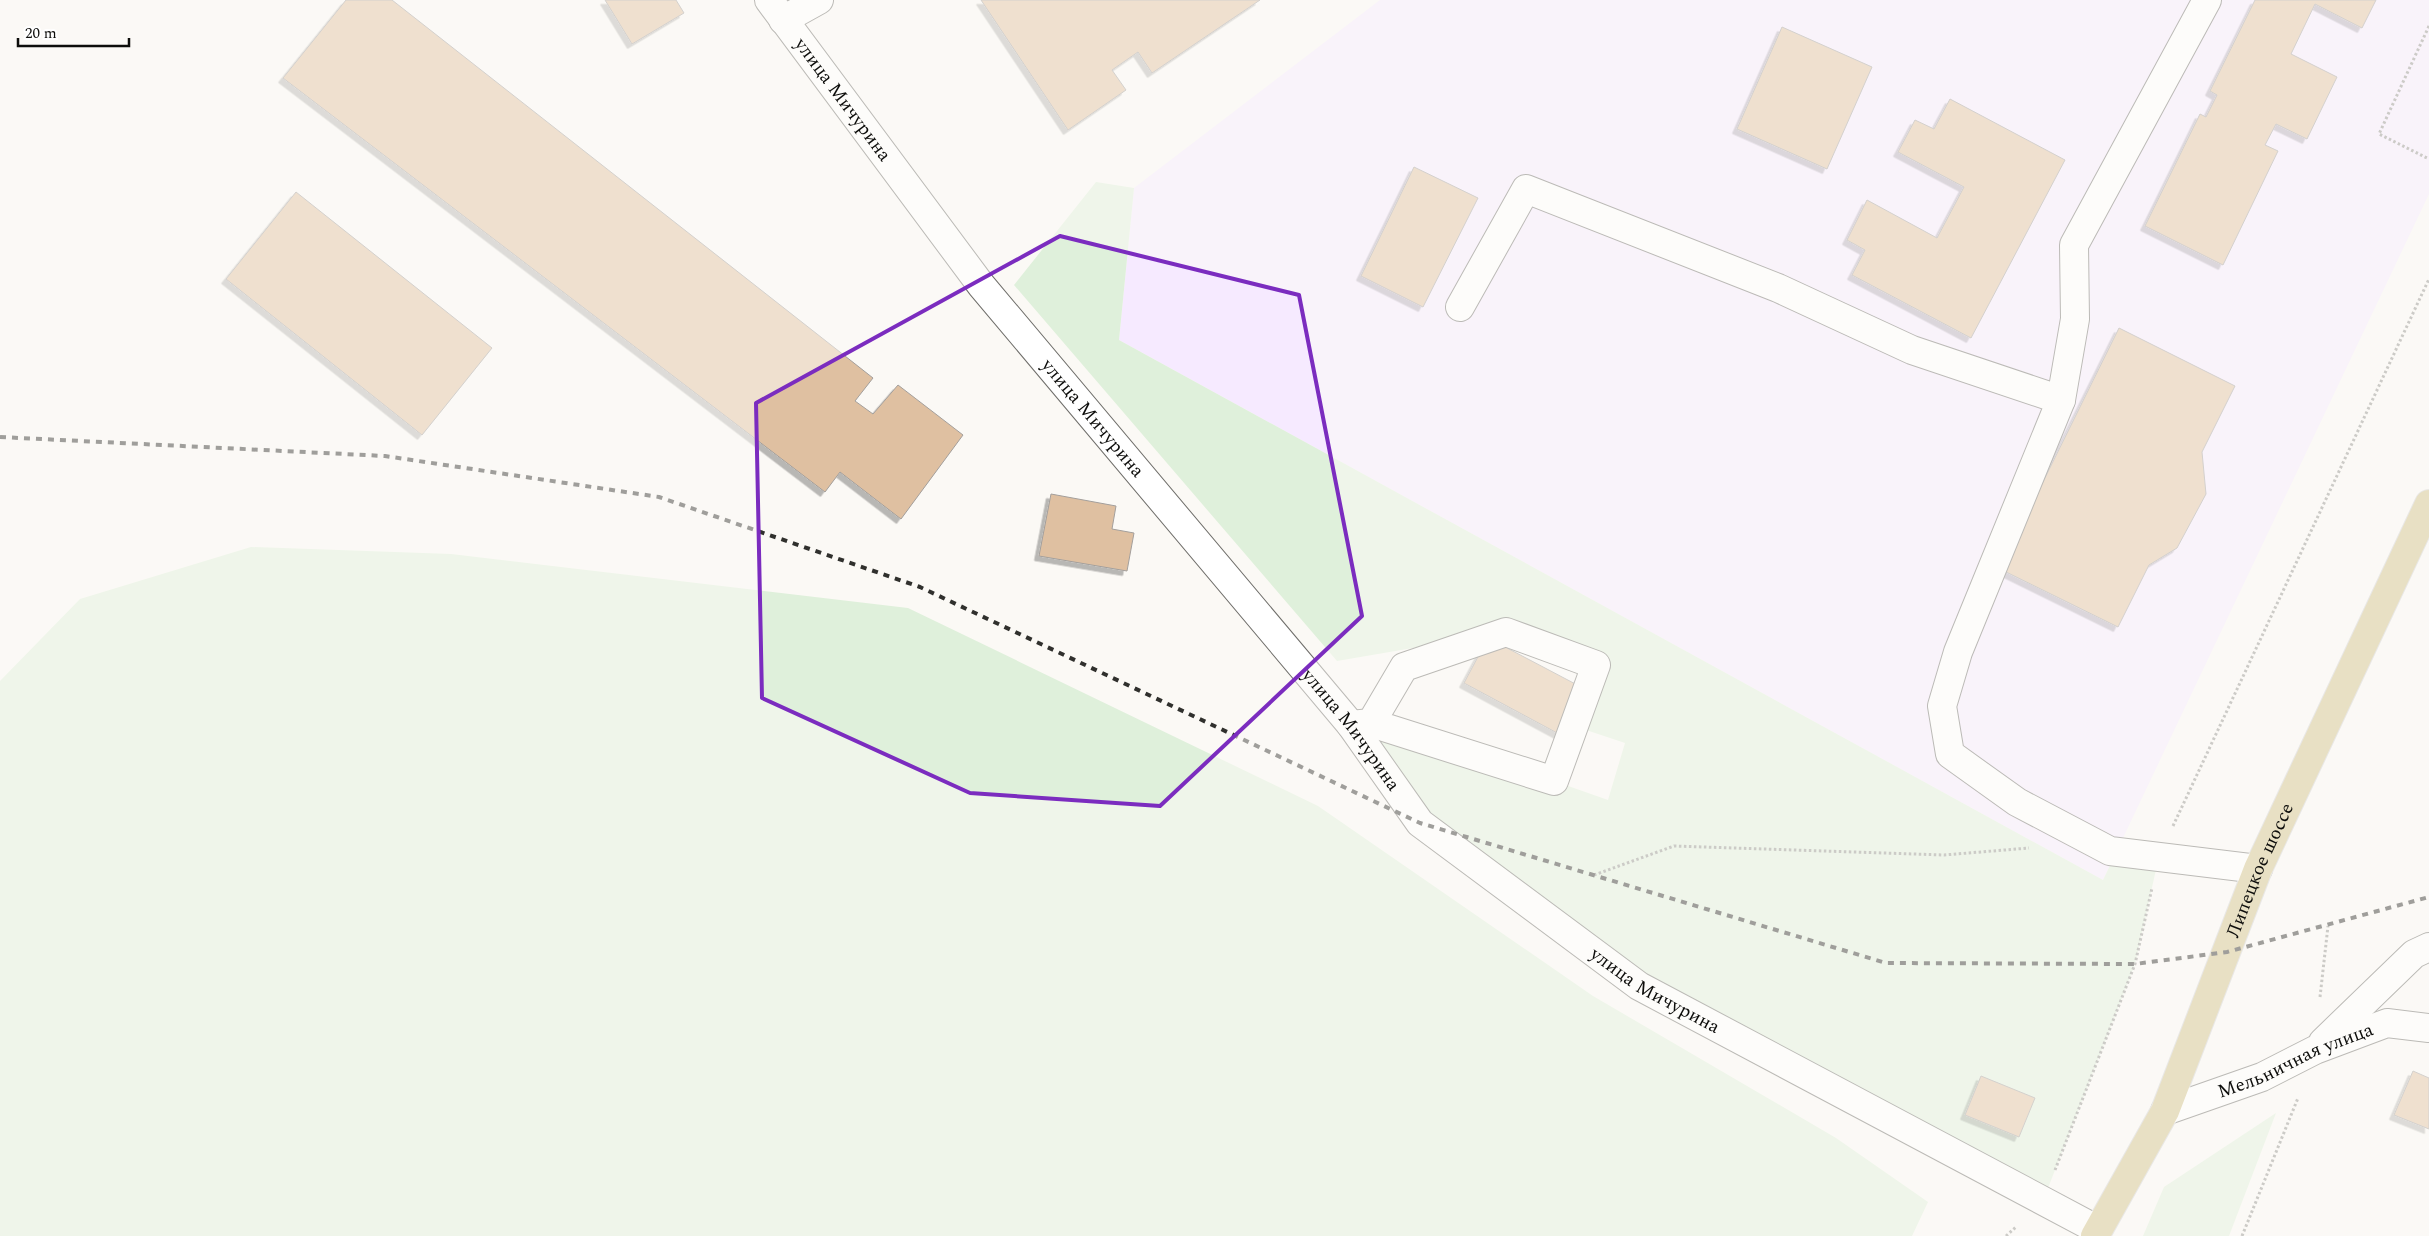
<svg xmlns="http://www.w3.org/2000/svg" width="2429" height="1236" font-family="Spectral,serif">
	<defs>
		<filter id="shadow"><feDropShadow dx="-4.5" dy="4.5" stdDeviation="0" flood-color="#0004"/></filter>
	</defs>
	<rect width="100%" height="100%" fill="#fbf9f5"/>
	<path fill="#f6eaff" d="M1380,0H2429V194L2103,880L1119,340L1134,188Z"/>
	<g fill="#dff0db">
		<path d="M1096,182L1134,188L1119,340L2103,880L2117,851L2159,856L2135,964L2043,1201L1639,986L1420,823L1351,725L1554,781L1608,800L1625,743L1574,726L1595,665L1506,632L1337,661L1014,285Z"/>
		<path d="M251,547L451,554L908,608L1318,806L1593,996L1836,1138L1928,1202L1912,1236H0V681L80,599Z"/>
		<path d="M2276,1113L2229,1236H2143L2164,1187Z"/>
	</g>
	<g fill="#dfc0a1" stroke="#a39f9c" filter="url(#shadow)">
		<path d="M346,0H392L873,378L855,401L873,414L898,385L963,435L901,519L840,472L825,492L283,78Z"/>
		<path d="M605,0H676L684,13L632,44Z"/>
		<path d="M981,0H1260L1152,73L1138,52L1112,70L1126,90L1068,130Z"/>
		<path d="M2255,0H2376L2362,28L2315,4L2291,54L2337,77L2307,139L2276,124L2265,145L2278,151L2223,265L2145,226L2200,114L2206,117L2217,95L2210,91Z"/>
		<path d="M1782,27L1872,67L1827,169L1737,129Z"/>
		<path d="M1950,99L2065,160L1971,338L1852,275L1865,250L1847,240L1867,200L1937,238L1964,187L1898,152L1915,120L1934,129Z"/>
		<path d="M1414,167L1478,198L1423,307L1361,276Z"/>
		<path d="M296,192L492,348L422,435L226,279Z"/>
		<path d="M2119,328L2235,386L2202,452L2206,494L2177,548L2149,565L2118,627L2000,569Z"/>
		<path d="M1051,494L1116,506L1112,529L1134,533L1127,571L1039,556Z"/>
		<path d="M1488,638L1583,688L1559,734L1464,683Z"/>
		<path d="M2413,1071L2429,1078V1129L2394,1115Z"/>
		<path d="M1981,1076L2035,1098L2019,1137L1965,1115Z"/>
	</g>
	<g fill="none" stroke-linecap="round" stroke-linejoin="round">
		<g stroke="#6f6e6a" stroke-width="30">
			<g id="minor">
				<path id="s1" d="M769,0L981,285L1351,725L1420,823L1639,986L2098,1230"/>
				<path d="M2207,0L2074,245L2075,319L2061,400L1958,652L1942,706L1950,754L2017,802L2110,851L2258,869"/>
				<path d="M783,20L819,0"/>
				<path d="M1460,307L1526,189L1778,288L1912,350L2061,400"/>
				<path d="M1351,725L1371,723L1554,781L1596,665L1506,632L1404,667L1371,723"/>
				<path d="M2323,1042L2414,954L2429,947"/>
				<path id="s2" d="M2165,1111L2262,1077L2315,1050L2387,1023L2429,1028"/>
			</g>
		</g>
		<g stroke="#d3d3d3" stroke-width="30">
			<g id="major">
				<path id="s3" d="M2095,1236L2165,1111L2258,869L2429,504"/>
			</g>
		</g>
		<g stroke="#93928f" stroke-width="3" stroke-dasharray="2.5 2.5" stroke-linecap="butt">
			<path d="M2429,26L2379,134L2429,159"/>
			<path d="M2173,826L2429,279"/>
			<path d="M1594,875L1674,846L1944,855L2029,848"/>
			<path d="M2320,997L2328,926"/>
			<path d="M2055,1170L2135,964L2152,888"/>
			<path d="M2006,1236L2017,1226"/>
			<path d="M2242,1236L2298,1098"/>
		</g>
		<use href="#minor" stroke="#fff" stroke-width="28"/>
		<use href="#major" stroke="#d0c188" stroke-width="28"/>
		<path stroke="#30302d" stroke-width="4" stroke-dasharray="6 6" stroke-linecap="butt" d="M0,437L385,456L659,497L920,587L1420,823L1886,963L2135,964L2227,952L2429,897"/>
	</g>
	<path d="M0 0H2429V1236H0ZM1060,236L1299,295L1362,616L1160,806L970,793L762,698L756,403Z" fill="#fbf9f5" fill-opacity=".55" fill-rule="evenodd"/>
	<path fill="none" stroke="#7b2cbf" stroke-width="4" stroke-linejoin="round" d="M1060,236L1299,295L1362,616L1160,806L970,793L762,698L756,403Z"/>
	<g text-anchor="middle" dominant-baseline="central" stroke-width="4" stroke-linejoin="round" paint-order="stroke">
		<g font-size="19" fill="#0d0d0b" stroke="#fff">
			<text stroke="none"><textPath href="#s1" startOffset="124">улица Мичурина</textPath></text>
			<text stroke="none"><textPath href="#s1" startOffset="529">улица Мичурина</textPath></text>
			<text stroke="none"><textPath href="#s1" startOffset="934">улица Мичурина</textPath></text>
			<text stroke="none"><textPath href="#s3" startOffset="402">Липецкое шоссе</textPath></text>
			<text stroke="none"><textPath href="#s1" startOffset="1339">улица Мичурина</textPath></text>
			<text stroke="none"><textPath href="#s2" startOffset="140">Мельничная улица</textPath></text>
		</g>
	</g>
	<path d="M18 38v8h111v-8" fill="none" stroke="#0d0d0b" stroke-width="2.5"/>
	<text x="25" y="38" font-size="15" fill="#0d0d0b" stroke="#ffffff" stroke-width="4" paint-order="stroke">20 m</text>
</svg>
